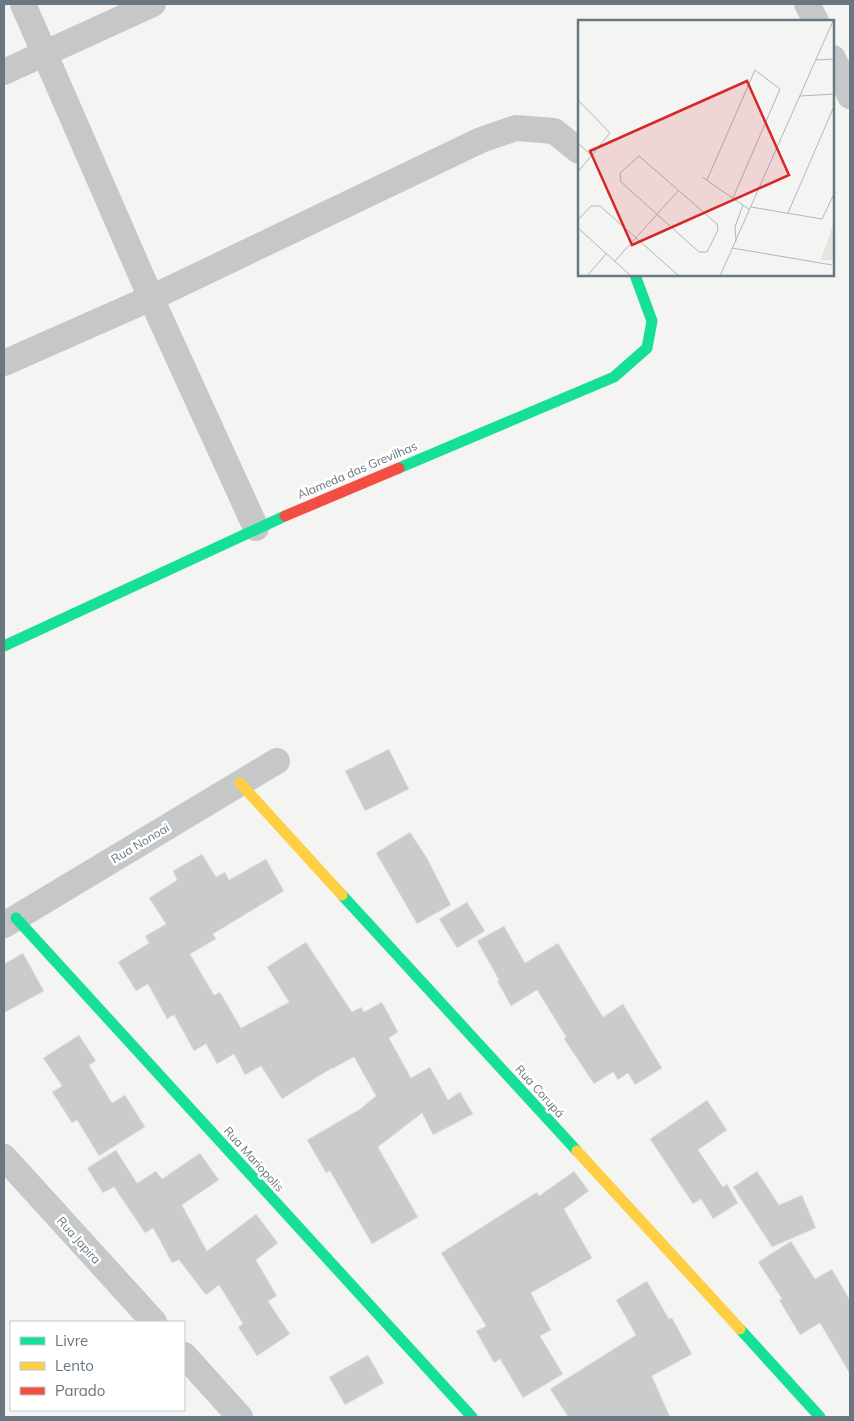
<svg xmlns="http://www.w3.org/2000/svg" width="854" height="1421" font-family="Mulish,sans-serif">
	<rect width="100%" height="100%" fill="#f4f4f3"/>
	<g fill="#cacbcb" stroke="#e4e4e3">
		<path d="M389,749L409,789L365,811L345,771Z"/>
		<path d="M410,832L427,858L451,905L417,924L376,853Z"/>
		<path d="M202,854L216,877L225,872L229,880L266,859L284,891L213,934L216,939L190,954L214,995L220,992L241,1028L289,1002L267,967L306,942L352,1012L361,1007L364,1012L382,1002L398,1032L389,1038L411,1078L430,1067L448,1100L460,1092L473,1114L433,1135L422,1113L378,1147L418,1217L372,1244L330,1171L326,1173L307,1140L360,1109L376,1096L354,1057L332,1069V1068L282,1099L261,1066L245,1075L234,1054L217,1064L206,1044L194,1051L174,1015L167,1019L148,984L136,991L118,962L149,943L145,936L166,924L149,898L177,880L173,871Z"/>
		<path d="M467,902L485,931L457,948L439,919Z"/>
		<path d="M504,926L525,963L558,943L603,1017L623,1004L662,1068L635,1085L628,1073L618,1080L613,1072L594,1084L564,1039L566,1037L537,990L511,1006L497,981L499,980L477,941Z"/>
		<path d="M23,953L44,991L4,1013V964Z"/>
		<path d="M79,1035L96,1061L89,1065L112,1103L125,1095L145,1127L99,1156L77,1120L72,1123L52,1092L62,1086L43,1058Z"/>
		<path d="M707,1100L727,1130L698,1150L723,1187L727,1184L738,1203L713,1219L701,1199L693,1204L650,1139Z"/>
		<path d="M116,1150L137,1183L156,1171L162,1179L200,1153L219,1180L182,1205L207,1251L256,1214L278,1243L256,1260L277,1296L268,1301L290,1334L257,1356L238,1327L243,1324L219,1285L206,1295L179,1260L172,1263L153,1228L145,1233L114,1187L103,1193L87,1168Z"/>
		<path d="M574,1171L589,1191L564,1209L592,1258L531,1293L551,1330L540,1336L563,1374L523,1398L500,1359L494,1363L476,1331L486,1326L441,1253L537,1192L539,1196Z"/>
		<path d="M757,1171L779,1205L802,1195L816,1228L772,1247L733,1187Z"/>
		<path d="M791,1241L815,1279L832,1269L850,1300V1374L820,1323L800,1335L779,1300L782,1299L758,1262Z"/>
		<path d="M647,1281L669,1319L672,1318L692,1354L652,1376L670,1417H568L550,1389L636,1335L616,1300Z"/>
		<path d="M368,1355L384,1383L345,1405L329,1377Z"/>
	</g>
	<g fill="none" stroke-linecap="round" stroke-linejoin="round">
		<g stroke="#c5c7c8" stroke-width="26">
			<path d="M23,4L151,298L256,528"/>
			<path d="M807,4L816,21"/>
			<path d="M833,58L850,96"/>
			<path d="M4,72L153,4"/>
			<path d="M4,363L151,298L481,140L516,128L554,131L579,151"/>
			<path d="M4,925L277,761"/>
			<path d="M4,1157L154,1322"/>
			<path d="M184,1355L240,1417"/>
		</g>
		<g stroke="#16e098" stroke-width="11">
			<path d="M399,468L614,377L647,348L652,321L635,275"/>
			<path d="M4,646L285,516"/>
			<path d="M342,895L577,1151"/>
			<path d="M16,918L472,1417"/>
			<path d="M740,1329L820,1417"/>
		</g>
		<g stroke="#ffcf43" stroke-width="11">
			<path d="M240,783L342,895"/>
			<path d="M577,1151L740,1329"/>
		</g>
		<path stroke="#f24e42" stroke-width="11" d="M285,516L399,468"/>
	</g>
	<g text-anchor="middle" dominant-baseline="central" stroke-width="5" stroke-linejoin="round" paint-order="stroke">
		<g font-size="12" fill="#687780" stroke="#fff">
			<text transform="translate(357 470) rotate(-23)">Alameda das Grevilhas</text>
			<text transform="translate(140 843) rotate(-31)">Rua Nonoai</text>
			<text transform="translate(540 1091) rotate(48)">Rua Corupá</text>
			<text transform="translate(254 1159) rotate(48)">Rua Mariopolis</text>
			<text transform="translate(79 1240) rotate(48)">Rua Japira</text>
		</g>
	</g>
	<g transform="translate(578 20)">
		<rect width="256" height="256" fill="#f4f4f3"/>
		<path d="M256,202V240H245L243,239Z" fill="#e3e5e1"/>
		<path fill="none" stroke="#afb7bb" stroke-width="1" d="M238,40L257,39M222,76L257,74M0,80L32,113L0,152M0,123L14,136M61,136L139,204L140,210L129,232H121L43,162L42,153ZM124,157L172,190M129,160L177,50L202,69L155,178M173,187L244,199L257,172M210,193L257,84M0,200L13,186H22L101,256M0,208L53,256M158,221L157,207L165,185M154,228L254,245M37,241L100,171M9,256L28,234M142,256L255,1"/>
		<path fill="#d62828" fill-opacity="0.15" stroke="#d62828" stroke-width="2.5" d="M169,61L211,155L54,225L12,131Z"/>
		<rect width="256" height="256" fill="none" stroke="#687780" stroke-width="2.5"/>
	</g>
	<rect width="854" height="1421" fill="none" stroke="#687780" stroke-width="10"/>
	<rect x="10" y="1321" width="175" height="90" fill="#ffffff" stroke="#c3c9cc"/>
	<rect x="20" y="1337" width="25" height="8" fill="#16e098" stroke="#c3c9cc"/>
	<text x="55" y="1346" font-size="15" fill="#687780">Livre</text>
	<rect x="20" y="1362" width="25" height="8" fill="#ffcf43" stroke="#c3c9cc"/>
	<text x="55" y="1371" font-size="15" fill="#687780">Lento</text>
	<rect x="20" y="1387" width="25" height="8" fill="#f24e42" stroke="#c3c9cc"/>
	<text x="55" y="1396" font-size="15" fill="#687780">Parado</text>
</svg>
